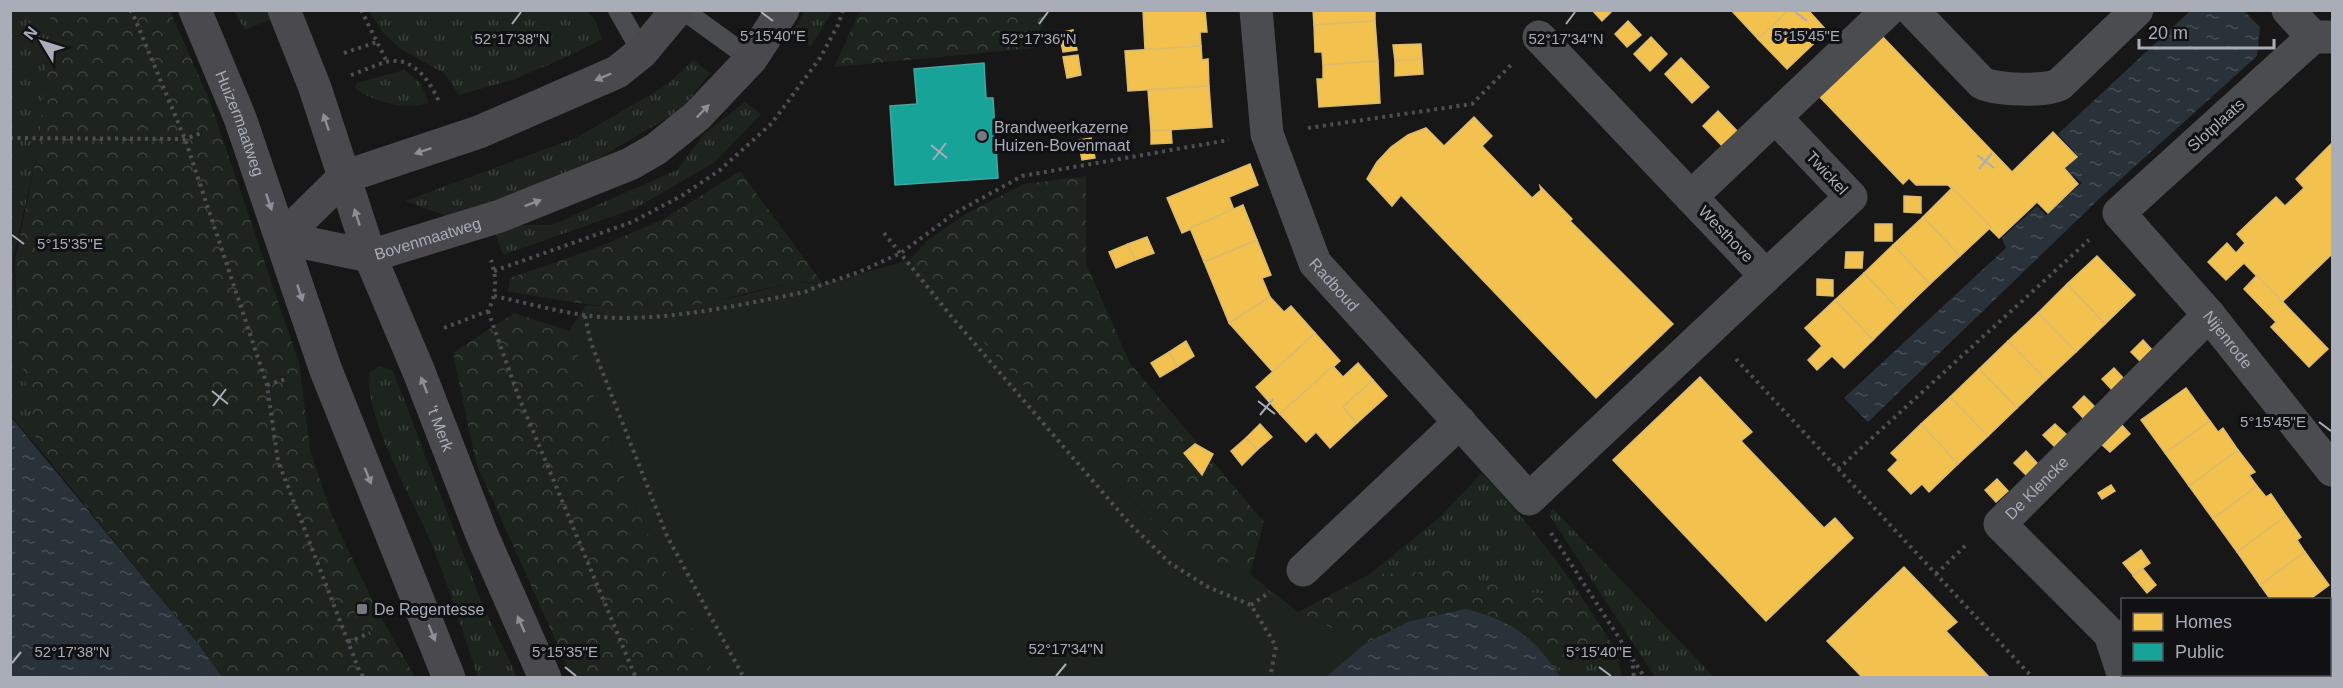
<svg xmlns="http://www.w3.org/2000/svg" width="2343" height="688" font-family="Helvetica,sans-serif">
	<defs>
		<pattern id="grass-tufts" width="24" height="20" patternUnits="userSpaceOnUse" patternTransform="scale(1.5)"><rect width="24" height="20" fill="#1d241e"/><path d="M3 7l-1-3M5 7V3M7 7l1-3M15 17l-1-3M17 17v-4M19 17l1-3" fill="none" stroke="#3b413d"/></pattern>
		<pattern id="forest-crowns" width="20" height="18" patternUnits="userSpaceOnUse" patternTransform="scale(1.5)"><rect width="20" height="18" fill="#1d241e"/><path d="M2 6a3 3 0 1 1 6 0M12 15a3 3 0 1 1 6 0" fill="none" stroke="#3b413d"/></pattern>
		<pattern id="water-ripples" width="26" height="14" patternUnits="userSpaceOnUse" patternTransform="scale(1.5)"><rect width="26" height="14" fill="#2a3239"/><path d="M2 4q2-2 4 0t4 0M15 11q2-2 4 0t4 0" fill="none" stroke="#464d54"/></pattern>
	</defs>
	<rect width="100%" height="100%" fill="#171717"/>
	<g fill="url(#grass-tufts)">
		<path d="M805,10L833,11L811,46L791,35Z"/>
		<path d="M10,11H49L51,21L38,150L13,258L17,333L37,446L11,416Z"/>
		<path d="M234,11H267L271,19L245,30Z"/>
		<path d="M369,11H587L595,20L602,39L571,55L515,79L459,95L444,73L401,49L384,34Z"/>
		<path d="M693,60L710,73L681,110L599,158L517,192L447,216L405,201L576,138L668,84Z"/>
		<path d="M404,70L420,83L429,103C404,110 376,103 355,88L357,83Z"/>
		<path d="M745,102L761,114L715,162L636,208L503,255L496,235L516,225H552L677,170L704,134Z"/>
		<path d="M380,366L393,371L482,603L517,677H478C464,636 451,593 435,552C417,505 364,420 369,373Z"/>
		<path d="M1482,473C1518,512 1552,551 1581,596L1519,592L1449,571L1370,574L1440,517Z"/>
		<path d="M1552,508L1714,677H1655L1550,516Z"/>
		<path d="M1616,650L1622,677H1560L1554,669Z"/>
	</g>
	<g fill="url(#forest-crowns)">
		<path d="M49,11H170L209,99L299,363L310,450L333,518L377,610L415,677H222L200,646L37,446L17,333L15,259L38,150L51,21Z"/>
		<path d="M860,11V10L1047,11L1034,48L834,67Z"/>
		<path d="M740,171L823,284C813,283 801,281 791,283C756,289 722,302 687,306C626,313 567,302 508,291L510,278L599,247L664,219Z"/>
		<path d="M1086,176V264L1130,363L1264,522L1250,574L1200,558L1165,534L990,350L940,286L909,260L928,240L964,215L1024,184Z"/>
		<path d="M514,313L569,331L637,510L716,677H572L476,463L453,353Z"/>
		<path d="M1449,571L1519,592L1581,596L1616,650L1554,669L1523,632L1466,609L1410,621L1365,644L1298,612L1370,574Z"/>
	</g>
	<path fill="#1d241e" d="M909,260L940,286L990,350L1165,534L1200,558L1250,574L1298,612L1365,644L1410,621L1466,609L1495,617L1523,632L1560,677H716L637,510L569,331L586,305L637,308L687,306L741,296L793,282L823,284Z"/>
	<g fill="url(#water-ripples)">
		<path d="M2190,11H2244L2260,27L2257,56L2101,197L1868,422L1844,398L2006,248L2002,238L2037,206L2046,215L2082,183L2064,168L2077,155L2058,134Z"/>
		<path d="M10,416L200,646L222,677H11Z"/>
		<path d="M1466,609C1511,621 1535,637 1560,677H1326L1365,644L1410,621Z"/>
	</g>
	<g fill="#f2c14e" stroke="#dcbb6e" stroke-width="1.5">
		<path d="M1143,10H1205L1207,32H1200L1201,46L1145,50Z"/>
		<path d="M1313,10H1375V21L1314,25Z"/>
		<path d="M1592,10H1613L1602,21Z"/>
		<path d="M1731,10H1789L1758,39Z"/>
		<path d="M1789,10H1808L1827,31L1787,69L1758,39Z"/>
		<path d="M1375,21L1378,61L1323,65L1322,52H1315L1314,25Z"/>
		<path d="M1628,21L1641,35L1627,47L1615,34Z"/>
		<path d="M1073,30L1077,50L1063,52L1059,33Z"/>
		<path d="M1880,34L2012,172L2053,132L2077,157L2064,168L2078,184L2048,213L2037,202L1999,238L1989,228L1991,227L1948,185H1916L1909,178L1903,184L1817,94Z"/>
		<path d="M1651,37L1667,54L1650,71L1634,54Z"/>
		<path d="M1421,44L1422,59L1395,61L1393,45Z"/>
		<path d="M1201,46L1202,60L1208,59L1209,86L1128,91L1125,51Z"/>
		<path d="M1078,55L1081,75L1067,78L1063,57Z"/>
		<path d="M1681,58L1709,87L1692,103L1665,74Z"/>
		<path d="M1422,59L1423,74L1395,76V61Z"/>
		<path d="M1378,61L1380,103L1319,107L1317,79H1323V65Z"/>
		<path d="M1209,86L1212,127L1151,131L1148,90Z"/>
		<path d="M1718,111L1740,134L1725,149L1703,126Z"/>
		<path d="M1474,117L1492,136L1482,146L1532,198L1541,190L1540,186L1572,219L1570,221L1673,324L1596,398L1401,195L1392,206L1367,179L1377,162L1391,147L1408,135L1426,128L1444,146Z"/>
		<path d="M1171,130L1172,143L1151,144V131Z"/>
		<path d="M1091,138L1095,158L1082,160L1078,140Z"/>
		<path d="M2332,143V254L2282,302L2244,263L2226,280L2208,262L2227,243L2236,253L2245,243L2237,234L2276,197L2285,206L2304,188L2296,179Z"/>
		<path d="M1250,164L1258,185L1229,197L1234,210L1182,233L1167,198Z"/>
		<path d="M1952,188L1991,227L1960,256L1923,217Z"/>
		<path d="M1904,196L1921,197V213L1904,212Z"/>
		<path d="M1243,205L1257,240L1204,262L1190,228Z"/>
		<path d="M1923,217L1960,256L1930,284L1893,245Z"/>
		<rect x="1875" y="224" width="17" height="17"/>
		<path d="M1147,237L1154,253L1135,260L1128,244Z"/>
		<path d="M1257,240L1271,275L1262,278L1270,297L1229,323L1204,262Z"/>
		<path d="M1128,244L1135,260L1116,268L1109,252Z"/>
		<path d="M1893,245L1930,284L1901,312L1864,273Z"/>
		<path d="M1846,252H1863L1862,268H1845Z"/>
		<path d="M2097,256L2135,295L2105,324L2067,284Z"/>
		<path d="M1864,273L1901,312L1873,340L1835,300Z"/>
		<path d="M2257,275L2328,349L2309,367L2271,327L2276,322L2244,289Z"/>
		<path d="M1817,279L1833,280V296L1817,295Z"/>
		<path d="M2067,284L2105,324L2076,352L2038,313Z"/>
		<path d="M1270,297L1284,312L1291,306L1315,333L1273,372L1229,323Z"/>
		<path d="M1835,300L1873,340L1844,368L1832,356L1817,370L1808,360L1822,346L1805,328Z"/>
		<path d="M2038,313L2076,352L2046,380L2008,341Z"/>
		<path d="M1315,333L1340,361L1280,414L1256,387Z"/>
		<path d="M2143,340L2154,352L2142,363L2131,352Z"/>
		<path d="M1186,341L1194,356L1177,367L1169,352Z"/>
		<path d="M2008,341L2046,380L2017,408L1979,369Z"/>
		<path d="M1169,352L1177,367L1160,377L1151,363Z"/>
		<path d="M1358,363L1373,380L1343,407L1357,423L1330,448L1316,432L1306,442L1280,414L1333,366L1343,377Z"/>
		<path d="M2114,368L2125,380L2113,391L2102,379Z"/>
		<path d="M1979,369L2017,408L1988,436L1950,397Z"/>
		<path d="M1700,377L1752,432L1741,441L1824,528L1835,518L1853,538L1766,621L1613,460Z"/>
		<path d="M1373,380L1387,396L1357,423L1343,407Z"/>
		<path d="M2186,388L2210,421L2165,453L2141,420Z"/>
		<path d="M2084,396L2096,408L2084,419L2073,407Z"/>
		<path d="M1950,397L1988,436L1958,464L1921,424Z"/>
		<path d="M2210,421L2218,432L2223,428L2238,450L2189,486L2165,453Z"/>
		<path d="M2119,422L2130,434L2110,452L2099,442Z"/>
		<path d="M1260,424L1272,437L1257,450L1246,438Z"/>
		<path d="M1921,424L1958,464L1929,492L1922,484L1911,494L1888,470L1898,460L1891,453Z"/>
		<path d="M2055,424L2067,435L2055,447L2043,435Z"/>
		<path d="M1246,438L1257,450L1242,465L1231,451Z"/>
		<path d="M1195,444L1213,454L1202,475L1184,453Z"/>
		<path d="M2238,450L2255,472L2249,475L2257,486L2213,519L2189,486Z"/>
		<path d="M2026,451L2037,463L2026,475L2014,463Z"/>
		<path d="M1997,479L2008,491L1996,502L1985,490Z"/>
		<path d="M2111,485L2115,491L2102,499L2098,493Z"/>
		<path d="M2257,486L2266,497L2271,494L2286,516L2237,552L2213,519Z"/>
		<path d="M2286,516L2301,537L2297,540L2305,552L2260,585L2237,552Z"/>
		<path d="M2141,550L2150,563L2133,575L2123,563Z"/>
		<path d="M2305,552L2329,585L2309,600H2271L2260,585Z"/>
		<path d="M1904,567L1957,622L1946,631L1990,678H1863L1827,641Z"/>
		<path d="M2143,569L2156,585L2147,593L2133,576Z"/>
	</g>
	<path fill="#17a398" stroke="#42a6a2" stroke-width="1.5" d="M984,63L986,98H993L998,178L895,185L890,106L917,104L914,69Z"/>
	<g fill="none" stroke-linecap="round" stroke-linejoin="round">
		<g stroke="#4d4e52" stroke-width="4" stroke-dasharray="3 4.5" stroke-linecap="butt">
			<path d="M130,10L135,19L185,139L267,385L278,461L359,670L364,678"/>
			<path d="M361,10L387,62"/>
			<path d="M344,53L377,42"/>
			<path d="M351,75C363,71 375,65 386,62C414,55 431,83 440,104"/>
			<path d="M1308,128L1472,104L1511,65"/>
			<path d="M10,138L185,139L204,132"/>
			<path d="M884,233L951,316L1130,524L1170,563L1208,587L1251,605L1276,646L1270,678"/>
			<path d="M494,271L632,222L683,195L720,170L772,123L820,58L838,25L843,10"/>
			<path d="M494,296C536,305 579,318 622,318C683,318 744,304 805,292L821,285L859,272L901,253L955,213L1022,176L1229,140"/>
			<path d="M488,311L518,395L636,678"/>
			<path d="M585,316L591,343L667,536L744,678"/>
			<path d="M444,328L488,311C497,293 497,278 491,260"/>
			<path d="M1736,359L1838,469L2089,240"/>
			<path d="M267,385L286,379"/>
			<path d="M1838,469L2033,678"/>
			<path d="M1551,533L1645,678"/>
			<path d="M1936,574L1966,545"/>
			<path d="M1251,605L1270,592"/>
			<path d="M348,642L370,633"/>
			<path d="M1632,658L1634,678"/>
		</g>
		<g stroke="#4b4c50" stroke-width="20">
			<path d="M618,10L642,52"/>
			<path d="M683,10L751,59"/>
		</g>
		<g stroke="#4b4c50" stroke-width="33">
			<path id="s1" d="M1256,10L1267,134L1315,263L1529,499L1766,276L1539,37"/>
			<path d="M1912,10L1982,83C1995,90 2048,92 2060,84L2137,10"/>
			<path d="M2288,10L2313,37"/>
			<path id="s2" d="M2332,37H2313L2119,213L2209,315L2332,470"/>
			<path d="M1691,197L1888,10"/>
			<path d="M1766,276L1851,197L1775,117"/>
			<path d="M1303,570L1460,422"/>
			<path id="s3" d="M2122,671L2110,634L2000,524L2209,315"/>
		</g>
		<g stroke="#4a4a4e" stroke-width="33">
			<path id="s4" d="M195,10L240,118L325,368L449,678"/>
			<path id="s5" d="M284,10L315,88L370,256L419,372L482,535L545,678"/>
			<path id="s6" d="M282,238L370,256L500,216L630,164L656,149L697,116L751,59L783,10"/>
			<path d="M282,238L344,177L479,132L617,72L642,52L677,10"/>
		</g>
	</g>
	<defs><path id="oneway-solid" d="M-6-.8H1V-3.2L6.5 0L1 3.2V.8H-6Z" transform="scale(1.5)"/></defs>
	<g fill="#8c8f98">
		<use href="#oneway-solid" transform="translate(603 77) rotate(157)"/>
		<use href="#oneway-solid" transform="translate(703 111) rotate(-46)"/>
		<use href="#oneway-solid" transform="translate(326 122) rotate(-108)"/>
		<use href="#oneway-solid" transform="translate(423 151) rotate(162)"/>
		<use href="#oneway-solid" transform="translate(269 202) rotate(71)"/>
		<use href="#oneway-solid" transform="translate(533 203) rotate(-21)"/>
		<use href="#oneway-solid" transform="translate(357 217) rotate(-108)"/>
		<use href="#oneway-solid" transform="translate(300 293) rotate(72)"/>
		<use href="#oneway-solid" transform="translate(424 385) rotate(-111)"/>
		<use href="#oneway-solid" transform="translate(368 476) rotate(68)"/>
		<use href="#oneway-solid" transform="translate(521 624) rotate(-114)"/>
		<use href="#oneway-solid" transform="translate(432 633) rotate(68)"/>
	</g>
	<path fill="none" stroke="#a8adb8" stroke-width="2" d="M761,12L773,21M1795,12L1807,21M512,24L521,12M1039,24L1048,12M1566,24L1575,12M931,145L947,158M1977,155L1994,168M933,160L946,143M1979,169L1992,153M12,235L24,244M212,391L228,404M1258,401L1275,414M213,406L226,389M1260,415L1273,399M2319,422L2331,431M12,663L21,652M565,667L576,676M1599,667L1611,676M1056,676L1066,664"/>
	<g fill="#757880" stroke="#111113" stroke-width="2">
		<circle cx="982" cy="136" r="6"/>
		<rect x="356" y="603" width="12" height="12" rx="3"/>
	</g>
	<g text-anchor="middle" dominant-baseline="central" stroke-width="6" stroke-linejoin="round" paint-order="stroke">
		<g font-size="16" fill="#a8adb8" stroke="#111113">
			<text stroke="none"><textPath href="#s4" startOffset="122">Huizermaatweg</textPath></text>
			<text transform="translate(2216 125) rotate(-42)">Slotplaats</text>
			<text transform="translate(1827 173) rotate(47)">Twickel</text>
			<text transform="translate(1726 234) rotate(46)">Westhove</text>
			<text stroke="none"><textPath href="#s6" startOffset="150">Bovenmaatweg</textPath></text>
			<text stroke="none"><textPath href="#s1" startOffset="291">Radboud</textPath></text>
			<text stroke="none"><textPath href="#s2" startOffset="448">Nijenrode</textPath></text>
			<text stroke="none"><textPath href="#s5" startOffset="447">'t Merk</textPath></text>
			<text stroke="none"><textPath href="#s3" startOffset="246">De Klencke</textPath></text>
		</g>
		<g font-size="16" fill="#a8adb8" stroke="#111113" text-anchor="start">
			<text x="994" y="127">Brandweerkazerne<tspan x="994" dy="18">Huizen-Bovenmaat</tspan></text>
			<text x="374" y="609">De Regentesse</text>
		</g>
	</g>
	<g font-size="15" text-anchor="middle" fill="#a8adb8" stroke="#111113" stroke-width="6" stroke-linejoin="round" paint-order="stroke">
		<text x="773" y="41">5°15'40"E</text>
		<text x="1807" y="41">5°15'45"E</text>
		<text x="512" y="44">52°17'38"N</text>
		<text x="1039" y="44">52°17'36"N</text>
		<text x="1566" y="44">52°17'34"N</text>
		<text x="70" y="249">5°15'35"E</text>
		<text x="2273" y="427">5°15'45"E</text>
		<text x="1066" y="654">52°17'34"N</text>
		<text x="72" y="657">52°17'38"N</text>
		<text x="565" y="657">5°15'35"E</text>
		<text x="1599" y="657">5°15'40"E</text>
	</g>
	<rect width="2343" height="688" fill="none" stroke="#a8adb8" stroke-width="24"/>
	<rect x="2121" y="598" width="210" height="78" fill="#111113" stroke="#4d4f55" stroke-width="1.5"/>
	<rect x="2133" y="613" width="30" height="18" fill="#f2c14e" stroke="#4d4f55" stroke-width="1.5"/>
	<text x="2175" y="628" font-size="18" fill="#a8adb8">Homes</text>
	<rect x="2133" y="643" width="30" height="18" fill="#17a398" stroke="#4d4f55" stroke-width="1.5"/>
	<text x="2175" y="658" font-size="18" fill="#a8adb8">Public</text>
	<g transform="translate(42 42) rotate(308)" stroke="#111113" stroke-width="4.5" paint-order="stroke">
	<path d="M0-4.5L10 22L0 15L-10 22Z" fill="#a8adb8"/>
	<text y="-9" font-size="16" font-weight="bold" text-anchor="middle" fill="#a8adb8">N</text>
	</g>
	<path d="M2139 39v9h135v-9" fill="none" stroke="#a8adb8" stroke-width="3"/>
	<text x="2148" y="39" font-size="18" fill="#a8adb8" stroke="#111113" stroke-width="4.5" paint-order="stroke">20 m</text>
</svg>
